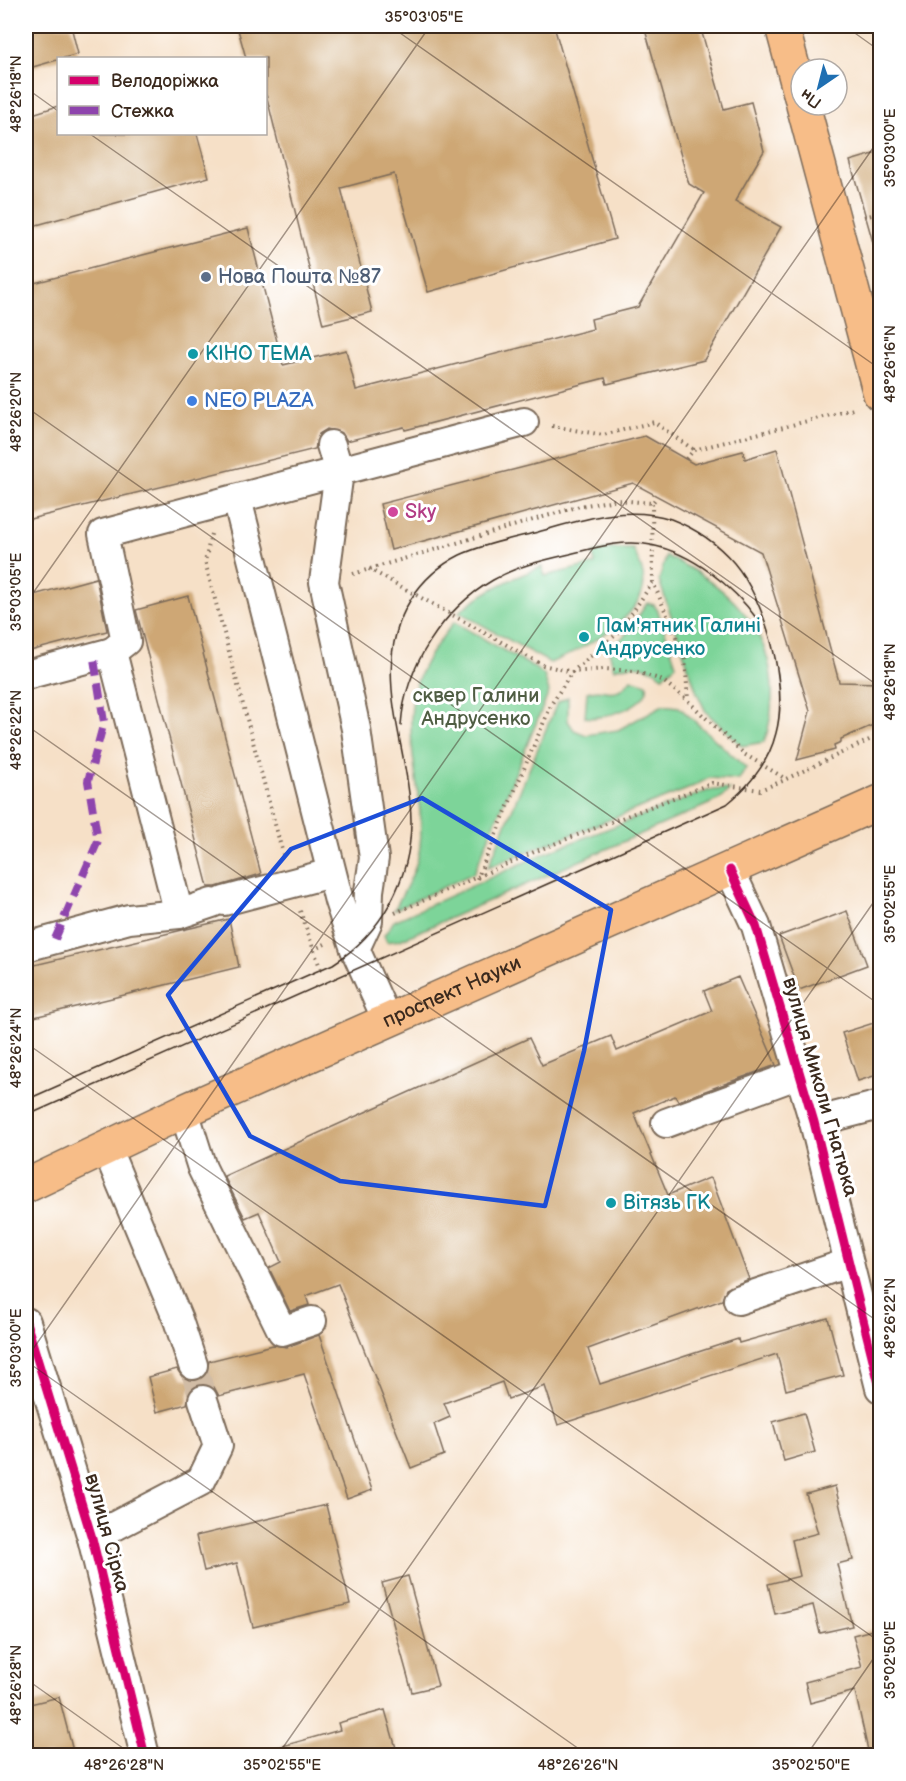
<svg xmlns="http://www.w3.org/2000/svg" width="906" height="1781" font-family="'Balsamiq Sans',sans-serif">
	<rect width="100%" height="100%" fill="#fff"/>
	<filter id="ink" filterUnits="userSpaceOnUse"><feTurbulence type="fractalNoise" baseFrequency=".0167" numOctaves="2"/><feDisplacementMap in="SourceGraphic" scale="12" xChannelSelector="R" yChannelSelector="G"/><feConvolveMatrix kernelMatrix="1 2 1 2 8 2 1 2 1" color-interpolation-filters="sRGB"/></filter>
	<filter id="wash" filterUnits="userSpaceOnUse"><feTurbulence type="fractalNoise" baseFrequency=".008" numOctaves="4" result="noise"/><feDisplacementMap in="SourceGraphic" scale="24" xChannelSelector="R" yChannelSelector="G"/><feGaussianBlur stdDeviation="1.35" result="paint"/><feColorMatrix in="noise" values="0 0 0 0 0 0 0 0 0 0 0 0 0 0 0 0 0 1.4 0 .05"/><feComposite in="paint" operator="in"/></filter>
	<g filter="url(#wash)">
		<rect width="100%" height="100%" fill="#f6e0c7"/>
		<g fill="#7dd499" stroke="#5c7f5c" stroke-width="1.5">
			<path d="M610,549H633C639,561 646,575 643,589C635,623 579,651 550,663L459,612C484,591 511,578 542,567L545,576L595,564L593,553Z"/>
			<path d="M666,556C725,583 774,627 772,697C771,713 770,727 764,742L742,746L706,712L697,693L659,580Z"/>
			<path d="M647,603L654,605L658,611L676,665L663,676C647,664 633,663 614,669L609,651L627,633Z"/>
			<path d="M454,622L533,667L544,675L549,692L474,873L394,910C405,890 418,868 420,846C425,795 402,740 415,689C422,663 437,644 454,622Z"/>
			<path d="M631,679L647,684C652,705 601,721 585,717L587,692C606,685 614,702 631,679Z"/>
			<path d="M568,697V721L574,730L586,735L618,730L663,705L679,707L746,768L739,780L709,778L688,789L488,867L557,703Z"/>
			<path d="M723,789L730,790L718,800L400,940L387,942L384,935L394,921L552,850L707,791Z"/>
		</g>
		<g id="blocks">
			<g fill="#cea775">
				<path d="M26,26H71L78,54L26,69Z"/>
				<path d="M237,26H554L615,239L428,292L394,174L341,188L372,312L323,324L266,94V58H246Z"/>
				<path d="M644,26H700L724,109L751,102L764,151L735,201L781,227L704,360L607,384L605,378L405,430L404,427L347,441L342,433L327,429L319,434L315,449L26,520V285L248,228L283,365L346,350L356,390L593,329L591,319L638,307L704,193L689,184Z"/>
				<path d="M58,106V134H197L209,177L26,228V116Z"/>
				<path d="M880,152V245L874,246L850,161Z"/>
				<path d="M645,436L694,464L743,451L745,459L777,449L839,682L880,683V722L841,739V742L834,745L835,750L797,760L810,711L761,552L633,483L391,550L380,504Z"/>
				<path d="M96,578L107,631L26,652V597Z"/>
				<path d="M188,596L261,874L216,887H208L136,610Z"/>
				<path d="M847,911L867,965L799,990L779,936Z"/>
				<path d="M229,919L239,967L26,1019V967Z"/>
				<path d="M738,977L776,1065L678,1101L675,1096L634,1113L668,1195L709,1178L712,1180L749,1279L726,1289L722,1300L588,1349L600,1384L738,1339L739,1343L828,1318L843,1375L786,1390L777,1354L558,1425L545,1386L508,1399L502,1382L444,1403L450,1417L434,1424L444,1455L411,1468L338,1284L306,1296L309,1305L290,1311L269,1268L281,1262L259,1212L245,1218L224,1176L529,1038L542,1065L611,1036L617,1051L712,1011L704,991Z"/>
				<path d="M880,1021V1074L858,1081L842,1033Z"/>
				<path d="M319,1335L372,1490L347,1499L304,1374L219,1396L214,1387L198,1384L190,1389L187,1404L157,1412L148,1377L177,1369L183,1378L198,1381L206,1375L209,1361L273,1345L287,1347Z"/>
				<path d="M804,1413L815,1452L784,1461L773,1422Z"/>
				<path d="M835,1486L853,1560L837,1564L852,1626L820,1633L813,1605L775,1614L768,1584L800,1576L792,1540L818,1533L806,1494Z"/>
				<path d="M326,1505L350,1604L253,1627L237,1563L204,1571L196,1536Z"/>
				<path d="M408,1576L438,1686L412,1692L382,1583Z"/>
				<path d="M880,1628V1755H869L855,1691L810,1703L805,1682L862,1667L853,1635Z"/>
				<path d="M59,1697L74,1755H26V1705Z"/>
				<path d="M385,1710L398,1755H273L272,1749L340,1730L338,1723Z"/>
			</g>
		</g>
	</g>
	<g filter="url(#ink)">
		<use href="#blocks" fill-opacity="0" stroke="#7c6a59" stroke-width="1.5"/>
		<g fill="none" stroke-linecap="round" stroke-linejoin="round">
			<path stroke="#d1bca5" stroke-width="28" stroke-dasharray="28 14" stroke-linecap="butt" d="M193,1365L203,1400"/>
			<g stroke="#7c6a59" stroke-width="32">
				<g id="minor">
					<path d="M331,445L339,472L324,582L356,729L374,858L369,891L368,921L355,949"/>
					<path d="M237,499L339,901L355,949L387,1020"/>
					<path d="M26,675L112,652"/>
					<path d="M730,870L756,926L814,1122L880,1388"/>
					<path d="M224,901L331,873"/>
					<path d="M179,914L112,652L126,641L103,534L524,422"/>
					<path d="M26,947L129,919L179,914L212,903"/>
					<path d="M184,1111L202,1168L282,1331L312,1321"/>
					<path d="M814,1122L880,1105"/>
					<path d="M666,1123L799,1074"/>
					<path d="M106,1147L178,1320L193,1365"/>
					<path d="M738,1300L848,1263"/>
					<path d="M26,1322L92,1538L145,1756"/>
					<path d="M92,1538L201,1481L218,1446L203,1400"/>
				</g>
			</g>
			<g stroke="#7c6a59" stroke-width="36">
				<g id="major">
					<path d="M782,26L801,97"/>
					<path d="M803,105L880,394"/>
					<path id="s1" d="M26,1186L184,1111L880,802"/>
				</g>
			</g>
			<g stroke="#7c6a59" stroke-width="4" stroke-dasharray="1.5 4.5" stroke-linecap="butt">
				<path d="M864,217L880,213"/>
				<path d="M552,426L603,435L654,422L694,450"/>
				<path d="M686,459L694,450L854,409"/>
				<path d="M652,503L653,582L685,658L688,700"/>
				<path d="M211,534L205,562L284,858"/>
				<path d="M369,569L543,665L572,672L604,669L634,671L662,680L688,701L744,754L786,779L880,735"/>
				<path d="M353,574L580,506L616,500L652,503L657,497"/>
				<path d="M477,879L552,703L572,672L619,632L653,582"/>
				<path d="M300,911L321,970"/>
				<path d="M395,913L541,849L712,783L760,790L785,780"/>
				<path d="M313,950L325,944"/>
			</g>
			<use href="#minor" stroke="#fff" stroke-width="28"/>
			<use href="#major" stroke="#f7bd88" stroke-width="33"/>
			<g stroke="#3b2a1e" stroke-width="1.5">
				<path d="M401,725C405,667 443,609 493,580C517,566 544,560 570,554C597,547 624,539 651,545C692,553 733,586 757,619"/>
				<path d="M26,1100L333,964C382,933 411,879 411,821C410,745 367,670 411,599C423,580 440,565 460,555C484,544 510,539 534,533C579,521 625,504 671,519C694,528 717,543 734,563C766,601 789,685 776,733C769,762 749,786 727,804L26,1116"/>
			</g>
			<path stroke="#8e44ad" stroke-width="8" stroke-dasharray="15 8" stroke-linecap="butt" d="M55,939L98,841L88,781L104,722L94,659"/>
			<g stroke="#fff" stroke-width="13">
				<g id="cycleway">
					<path d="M730,870L756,926L814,1122L880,1388"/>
					<path d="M26,1322L92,1538L145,1756"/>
				</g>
			</g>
			<use href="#cycleway" stroke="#d6006c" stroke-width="9"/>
		</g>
	</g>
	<path fill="none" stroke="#1d4ed8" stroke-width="4.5" stroke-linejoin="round" d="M422,798L611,910L584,1051L545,1206L340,1181L250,1136L168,995L291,849Z"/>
	<path fill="none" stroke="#3b2a1e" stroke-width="1.5" stroke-opacity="0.45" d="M390,26L880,369M845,26L880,51M26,88L58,111M90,134L880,687M26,407L880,1005M26,603L430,26M26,725L880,1323M26,1043L880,1642M26,1359L880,138M26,1361L589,1756M26,1679L134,1756M277,1756L880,893M806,1756L880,1649"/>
	<circle fill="#5c6f8a" stroke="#fff" stroke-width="2" cx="206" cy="277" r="6"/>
	<g fill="#0f9aa8" stroke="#fff" stroke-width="2">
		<circle cx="193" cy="354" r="6"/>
		<circle cx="584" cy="637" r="6"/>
		<circle cx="611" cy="1203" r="6"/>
	</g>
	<circle fill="#3f7fe0" stroke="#fff" stroke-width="2" cx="192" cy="401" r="6"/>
	<circle fill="#d1479c" stroke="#fff" stroke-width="2" cx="393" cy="512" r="6"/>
	<g text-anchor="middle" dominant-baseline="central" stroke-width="6" stroke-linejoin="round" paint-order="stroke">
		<g font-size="20" fill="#4e5e75" stroke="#fff" text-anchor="start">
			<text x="218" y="277">Нова Пошта №87</text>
		</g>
		<g font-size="20" fill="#0d838f" stroke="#fff" text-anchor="start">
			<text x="205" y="354">КІНО ТЕМА</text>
			<text x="596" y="626">Пам'ятник Галині<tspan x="596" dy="23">Андрусенко</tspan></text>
			<text x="623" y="1203">Вітязь ГК</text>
		</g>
		<g font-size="20" fill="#366cbe" stroke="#fff" text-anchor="start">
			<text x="204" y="401">NEO PLAZA</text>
		</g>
		<g font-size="20" fill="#b23c85" stroke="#fff" text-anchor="start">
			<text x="405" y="512">Sky</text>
		</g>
		<g font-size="20" fill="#4f5d43" stroke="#fff">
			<text x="476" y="696">сквер Галини<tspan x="476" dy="23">Андрусенко</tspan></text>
		</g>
		<g font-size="20" fill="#3b2a1e" stroke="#fff">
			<text stroke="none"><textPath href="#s1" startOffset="468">проспект Науки</textPath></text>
			<text transform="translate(820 1087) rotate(74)">вулиця Миколи Гнатюка</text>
			<text transform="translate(107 1533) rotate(75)">вулиця Сірка</text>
		</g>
	</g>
	<rect width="906" height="1781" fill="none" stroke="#fff" stroke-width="66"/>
	<rect x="57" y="57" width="210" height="78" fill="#ffffff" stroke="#b1aaa5" stroke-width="1.5"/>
	<rect x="69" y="76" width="30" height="9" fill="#d6006c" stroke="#b1aaa5" stroke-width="1.5"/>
	<text x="111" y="87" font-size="18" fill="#3b2a1e">Велодоріжка</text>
	<rect x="69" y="106" width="30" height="9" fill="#8e44ad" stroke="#b1aaa5" stroke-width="1.5"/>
	<text x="111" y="117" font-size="18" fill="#3b2a1e">Стежка</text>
	<g transform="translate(819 87) rotate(215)"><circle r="28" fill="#ffffff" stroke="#b1aaa5" stroke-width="1.5"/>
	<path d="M0-4.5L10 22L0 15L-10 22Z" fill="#1f6fb2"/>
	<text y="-9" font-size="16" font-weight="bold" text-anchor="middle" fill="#3b2a1e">Пн</text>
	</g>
	<rect x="33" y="33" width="840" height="1715" fill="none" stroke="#3b2a1e" stroke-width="2"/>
	<g font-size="15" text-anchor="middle" fill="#3b2a1e">
		<text x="424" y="22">35°03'05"E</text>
		<text transform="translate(16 94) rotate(-90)" y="5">48°26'18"N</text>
		<text transform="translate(890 148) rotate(-90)" y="5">35°03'00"E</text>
		<text transform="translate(890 364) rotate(-90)" y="5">48°26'16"N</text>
		<text transform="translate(16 412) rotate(-90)" y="5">48°26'20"N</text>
		<text transform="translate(16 592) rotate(-90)" y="5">35°03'05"E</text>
		<text transform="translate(890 682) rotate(-90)" y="5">48°26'18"N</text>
		<text transform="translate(16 730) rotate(-90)" y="5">48°26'22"N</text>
		<text transform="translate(890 904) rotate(-90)" y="5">35°02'55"E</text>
		<text transform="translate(16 1048) rotate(-90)" y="5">48°26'24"N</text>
		<text transform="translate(890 1318) rotate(-90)" y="5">48°26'22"N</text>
		<text transform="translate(16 1348) rotate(-90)" y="5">35°03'00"E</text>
		<text transform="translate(890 1660) rotate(-90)" y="5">35°02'50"E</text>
		<text transform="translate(16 1685) rotate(-90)" y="5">48°26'28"N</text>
		<text x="124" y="1770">48°26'28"N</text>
		<text x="282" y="1770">35°02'55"E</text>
		<text x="578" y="1770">48°26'26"N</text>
		<text x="811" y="1770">35°02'50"E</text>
	</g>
</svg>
